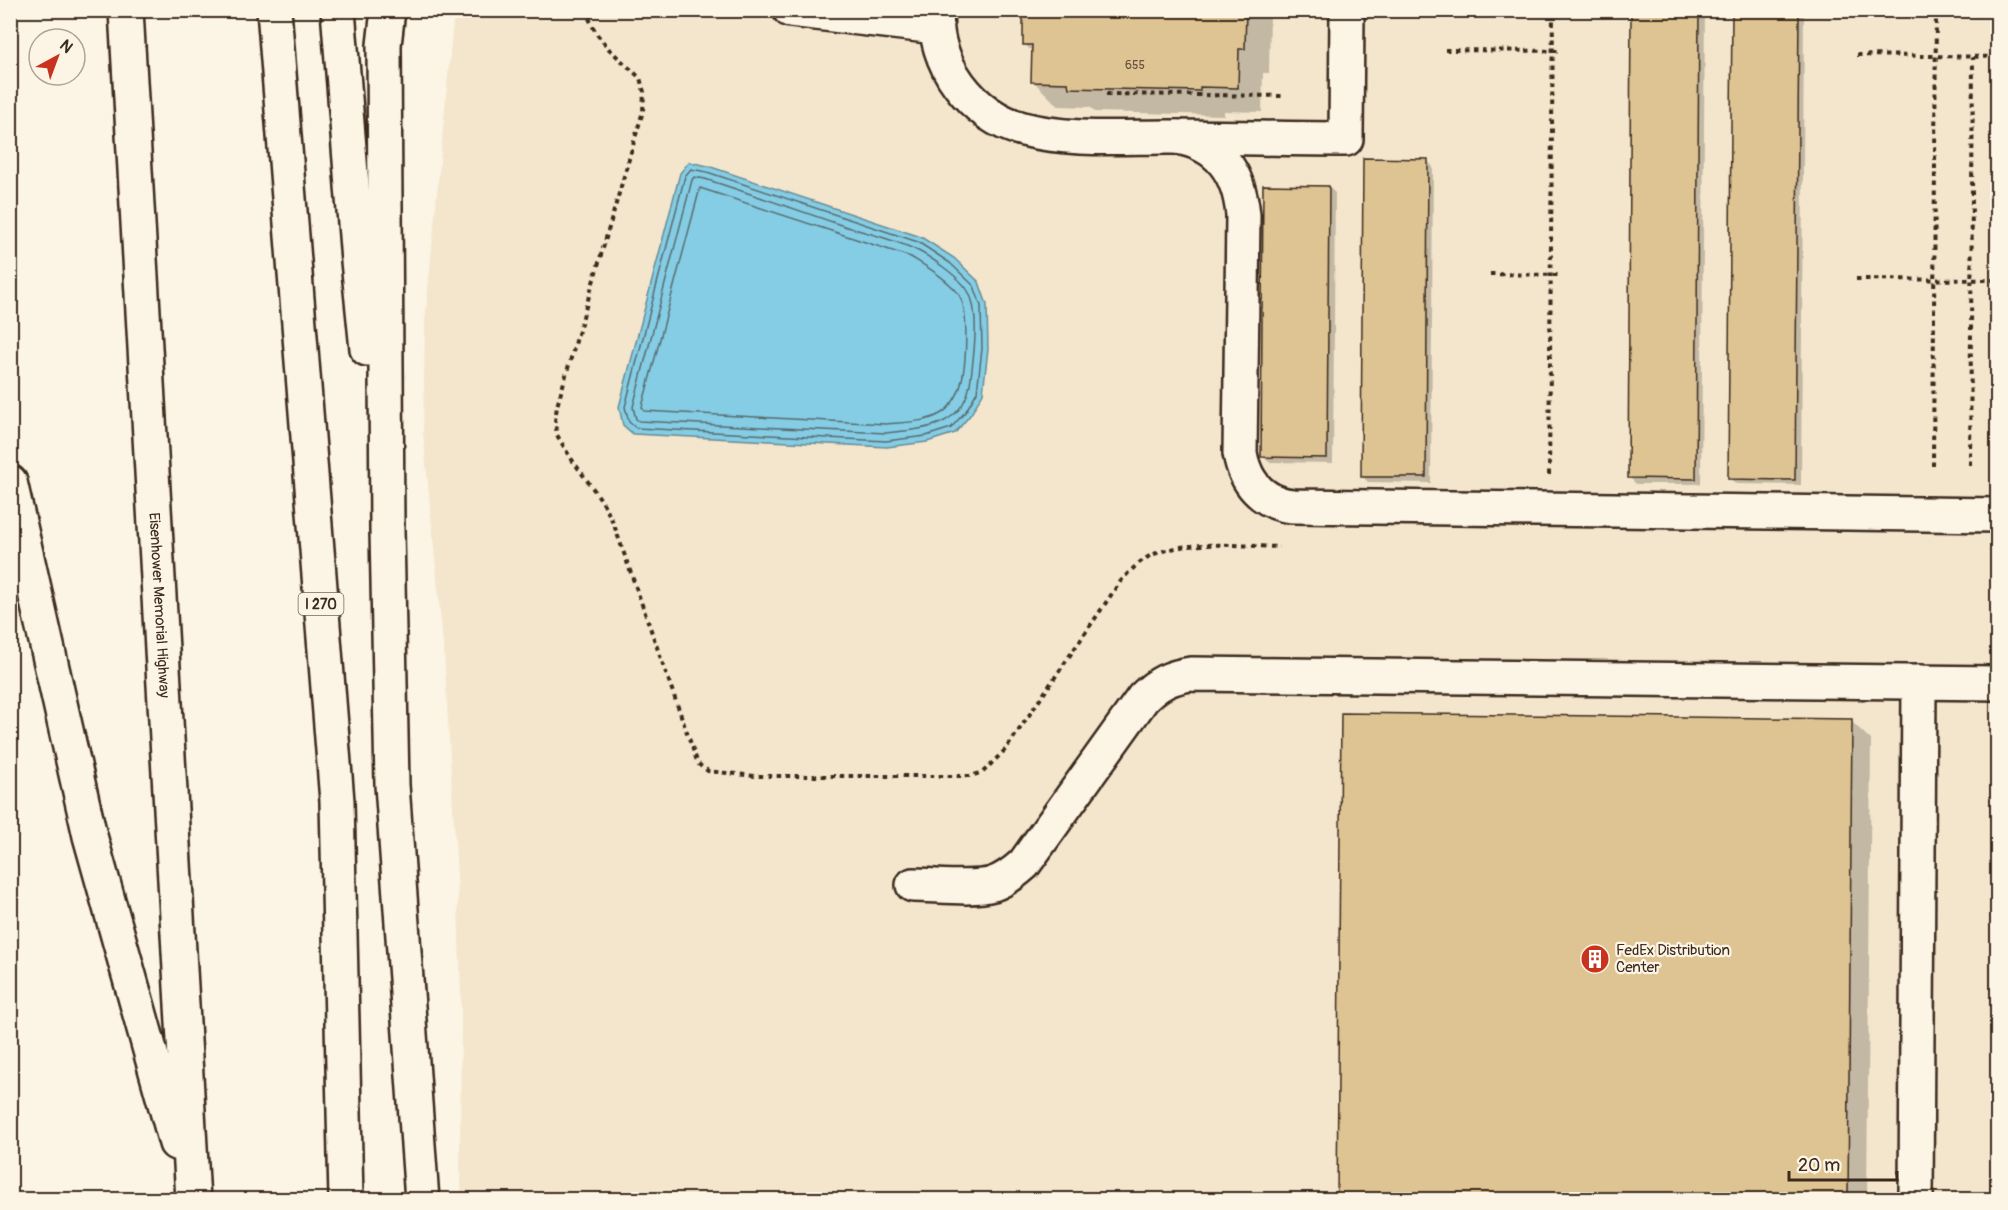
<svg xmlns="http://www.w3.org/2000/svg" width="2008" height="1210" font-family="Pangolin,sans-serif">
	<rect width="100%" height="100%" fill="#fcf5e5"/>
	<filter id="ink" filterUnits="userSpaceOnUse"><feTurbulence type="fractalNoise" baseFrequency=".0167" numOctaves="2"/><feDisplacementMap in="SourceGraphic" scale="12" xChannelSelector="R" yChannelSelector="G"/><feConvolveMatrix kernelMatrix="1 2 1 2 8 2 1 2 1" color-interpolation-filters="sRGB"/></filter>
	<g filter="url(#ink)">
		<path fill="#f3e6cc" d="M454,11H1997V1199H462L460,1168L461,998L457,877L444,654L423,432L425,322Z"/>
		<path fill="#84cde5" stroke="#678c95" stroke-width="1.5" d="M689,162L708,166L921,237L954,258L979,282L987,305L988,349L983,393L971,414L955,433L927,442L887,447L633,434L623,425L619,407L680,173Z"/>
		<g fill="#0003">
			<path d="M1025,10H1270L1269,73H1263L1262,112L1224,111V115L1095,112L1090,107L1058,106L1033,81L1034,53L1024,44Z"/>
			<path d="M1633,10H1705L1701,484H1636L1629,477Z"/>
			<path d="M1733,10H1804L1801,485L1736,484L1729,478Z"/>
			<path d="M1427,160L1433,167L1431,483L1368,482L1362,476Z"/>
			<path d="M1329,187L1335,193L1333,463L1269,462L1262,456Z"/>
			<path d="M1851,721L1871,740L1867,1200H1338Z"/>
		</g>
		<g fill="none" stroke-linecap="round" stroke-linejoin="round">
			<g stroke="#586b6e" stroke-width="1.5">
				<path d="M691,169L707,172L918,242L950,263L974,286L981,306L982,349L977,392L966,411L951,428L926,436L886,441L636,428L629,422L625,407L685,176Z"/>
				<path d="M694,177L705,179C752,194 798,210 844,226C867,233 892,239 914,249C928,255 960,277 968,291C980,311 974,354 971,377C966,427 927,429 886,433L639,421L636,419L633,407L692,180Z"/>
				<path d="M700,188L911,257C927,267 946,278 958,293C970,309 966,366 961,384C959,394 949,410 940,414C925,423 903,422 886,424L644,411L642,407Z"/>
			</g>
		</g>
		<g fill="#dec493" stroke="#3b2a1e" stroke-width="1.5">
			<path d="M1023,10H1246L1245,49H1239L1238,88L1200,87V91L1069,88L1068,83L1031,82L1032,45H1023Z"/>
			<path d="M1631,10H1699L1696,479L1628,478Z"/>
			<path d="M1732,10H1799L1795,480L1728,479Z"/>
			<path d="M1363,158L1428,159L1426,477H1361Z"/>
			<path d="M1263,185L1329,186L1327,458L1261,457Z"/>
			<path d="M1341,713L1852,719L1848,1200H1337Z"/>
		</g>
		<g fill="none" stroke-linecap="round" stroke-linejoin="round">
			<g stroke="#3b2a1e" stroke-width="38">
				<g id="minor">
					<path d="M790,10L936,27"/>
					<path d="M937,10C931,62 973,117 1023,129C1069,141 1121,137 1168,137C1227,137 1287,139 1346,139L1347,10"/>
					<path d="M1177,137C1220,144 1239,173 1243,215L1240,453C1245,482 1262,503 1293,506L1998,515"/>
					<path d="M913,885C935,885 973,890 993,884C1005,880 1015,872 1024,864L1143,698C1158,683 1170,677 1191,674L1998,683"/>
					<path d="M1916,1200L1919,682"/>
				</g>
			</g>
			<g stroke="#3b2a1e" stroke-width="38">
				<g id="highway">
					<path id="s1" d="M126,10L193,1200"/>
					<path d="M274,10L337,801L346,1200"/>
					<path d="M338,10L358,261L367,349"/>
					<path d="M388,10L384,45L387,530L392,785L422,1200"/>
					<path d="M10,482L90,836L176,1143"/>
				</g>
			</g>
			<g stroke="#3b2a1e" stroke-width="4" stroke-dasharray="4.5 4.5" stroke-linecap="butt">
				<path d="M585,10L596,33L609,49L640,78L644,92L643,111L557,406L555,421L557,435L570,457L602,501L613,522L698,764L708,771L754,776H971L983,772L1006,749L1120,582C1131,570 1142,558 1157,553C1192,540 1241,546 1279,547"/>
				<path d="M1445,50L1559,51"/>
				<path d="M1857,55L1998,57"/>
				<path d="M1106,94L1284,96"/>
				<path d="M1490,274L1558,275"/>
				<path d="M1856,279L1998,280"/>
				<path d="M1970,465L1973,57"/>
				<path d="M1933,466L1936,10"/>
				<path d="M1549,475L1553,10"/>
			</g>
			<use href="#minor" stroke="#fcf5e5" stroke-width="33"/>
			<use href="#highway" stroke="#fcf5e5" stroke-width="33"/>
		</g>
	</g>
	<defs>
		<g id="building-disc" transform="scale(1.5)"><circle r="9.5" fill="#c8321e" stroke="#fcf5e5"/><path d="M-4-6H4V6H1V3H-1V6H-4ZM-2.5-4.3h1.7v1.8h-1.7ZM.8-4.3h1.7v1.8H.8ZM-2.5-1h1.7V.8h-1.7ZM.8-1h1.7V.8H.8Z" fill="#fff"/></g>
	</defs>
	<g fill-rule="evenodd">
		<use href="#building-disc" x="1595" y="959"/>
	</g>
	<g text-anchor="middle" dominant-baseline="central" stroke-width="4.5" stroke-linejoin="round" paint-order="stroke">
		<g font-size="12" fill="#64503b">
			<text x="1135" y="65">655</text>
		</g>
		<rect fill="#fcf5e5" stroke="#75675a" stroke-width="1.5" x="298.5" y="593" width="45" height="22" rx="4.5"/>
		<g font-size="14" font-weight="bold" fill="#3b2a1e">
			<text x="321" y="604">I 270</text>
		</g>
		<g font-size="15" fill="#3b2a1e" stroke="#fcf5e5">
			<text stroke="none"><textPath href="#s1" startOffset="596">Eisenhower Memorial Highway</textPath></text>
		</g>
		<g font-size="15" fill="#3b2a1e" stroke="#fcf5e5" text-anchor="start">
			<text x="1616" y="950">FedEx Distribution<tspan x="1616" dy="17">Center</tspan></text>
		</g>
	</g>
	<rect width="2008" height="1210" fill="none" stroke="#fcf5e5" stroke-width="36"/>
	<rect x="18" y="18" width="1972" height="1174" fill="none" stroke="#3b2a1e" stroke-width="2" filter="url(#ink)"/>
	<g transform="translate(57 57) rotate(41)"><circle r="28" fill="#fcf5e5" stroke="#afa495" stroke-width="1.5"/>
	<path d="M0-4.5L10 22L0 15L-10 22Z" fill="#c8321e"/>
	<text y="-9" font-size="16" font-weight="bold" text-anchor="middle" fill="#3b2a1e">N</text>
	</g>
	<path d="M1789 1171v9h108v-9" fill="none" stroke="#3b2a1e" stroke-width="3"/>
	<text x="1798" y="1171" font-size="18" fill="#3b2a1e" stroke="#fcf5e5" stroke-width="4.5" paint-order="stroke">20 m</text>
</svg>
